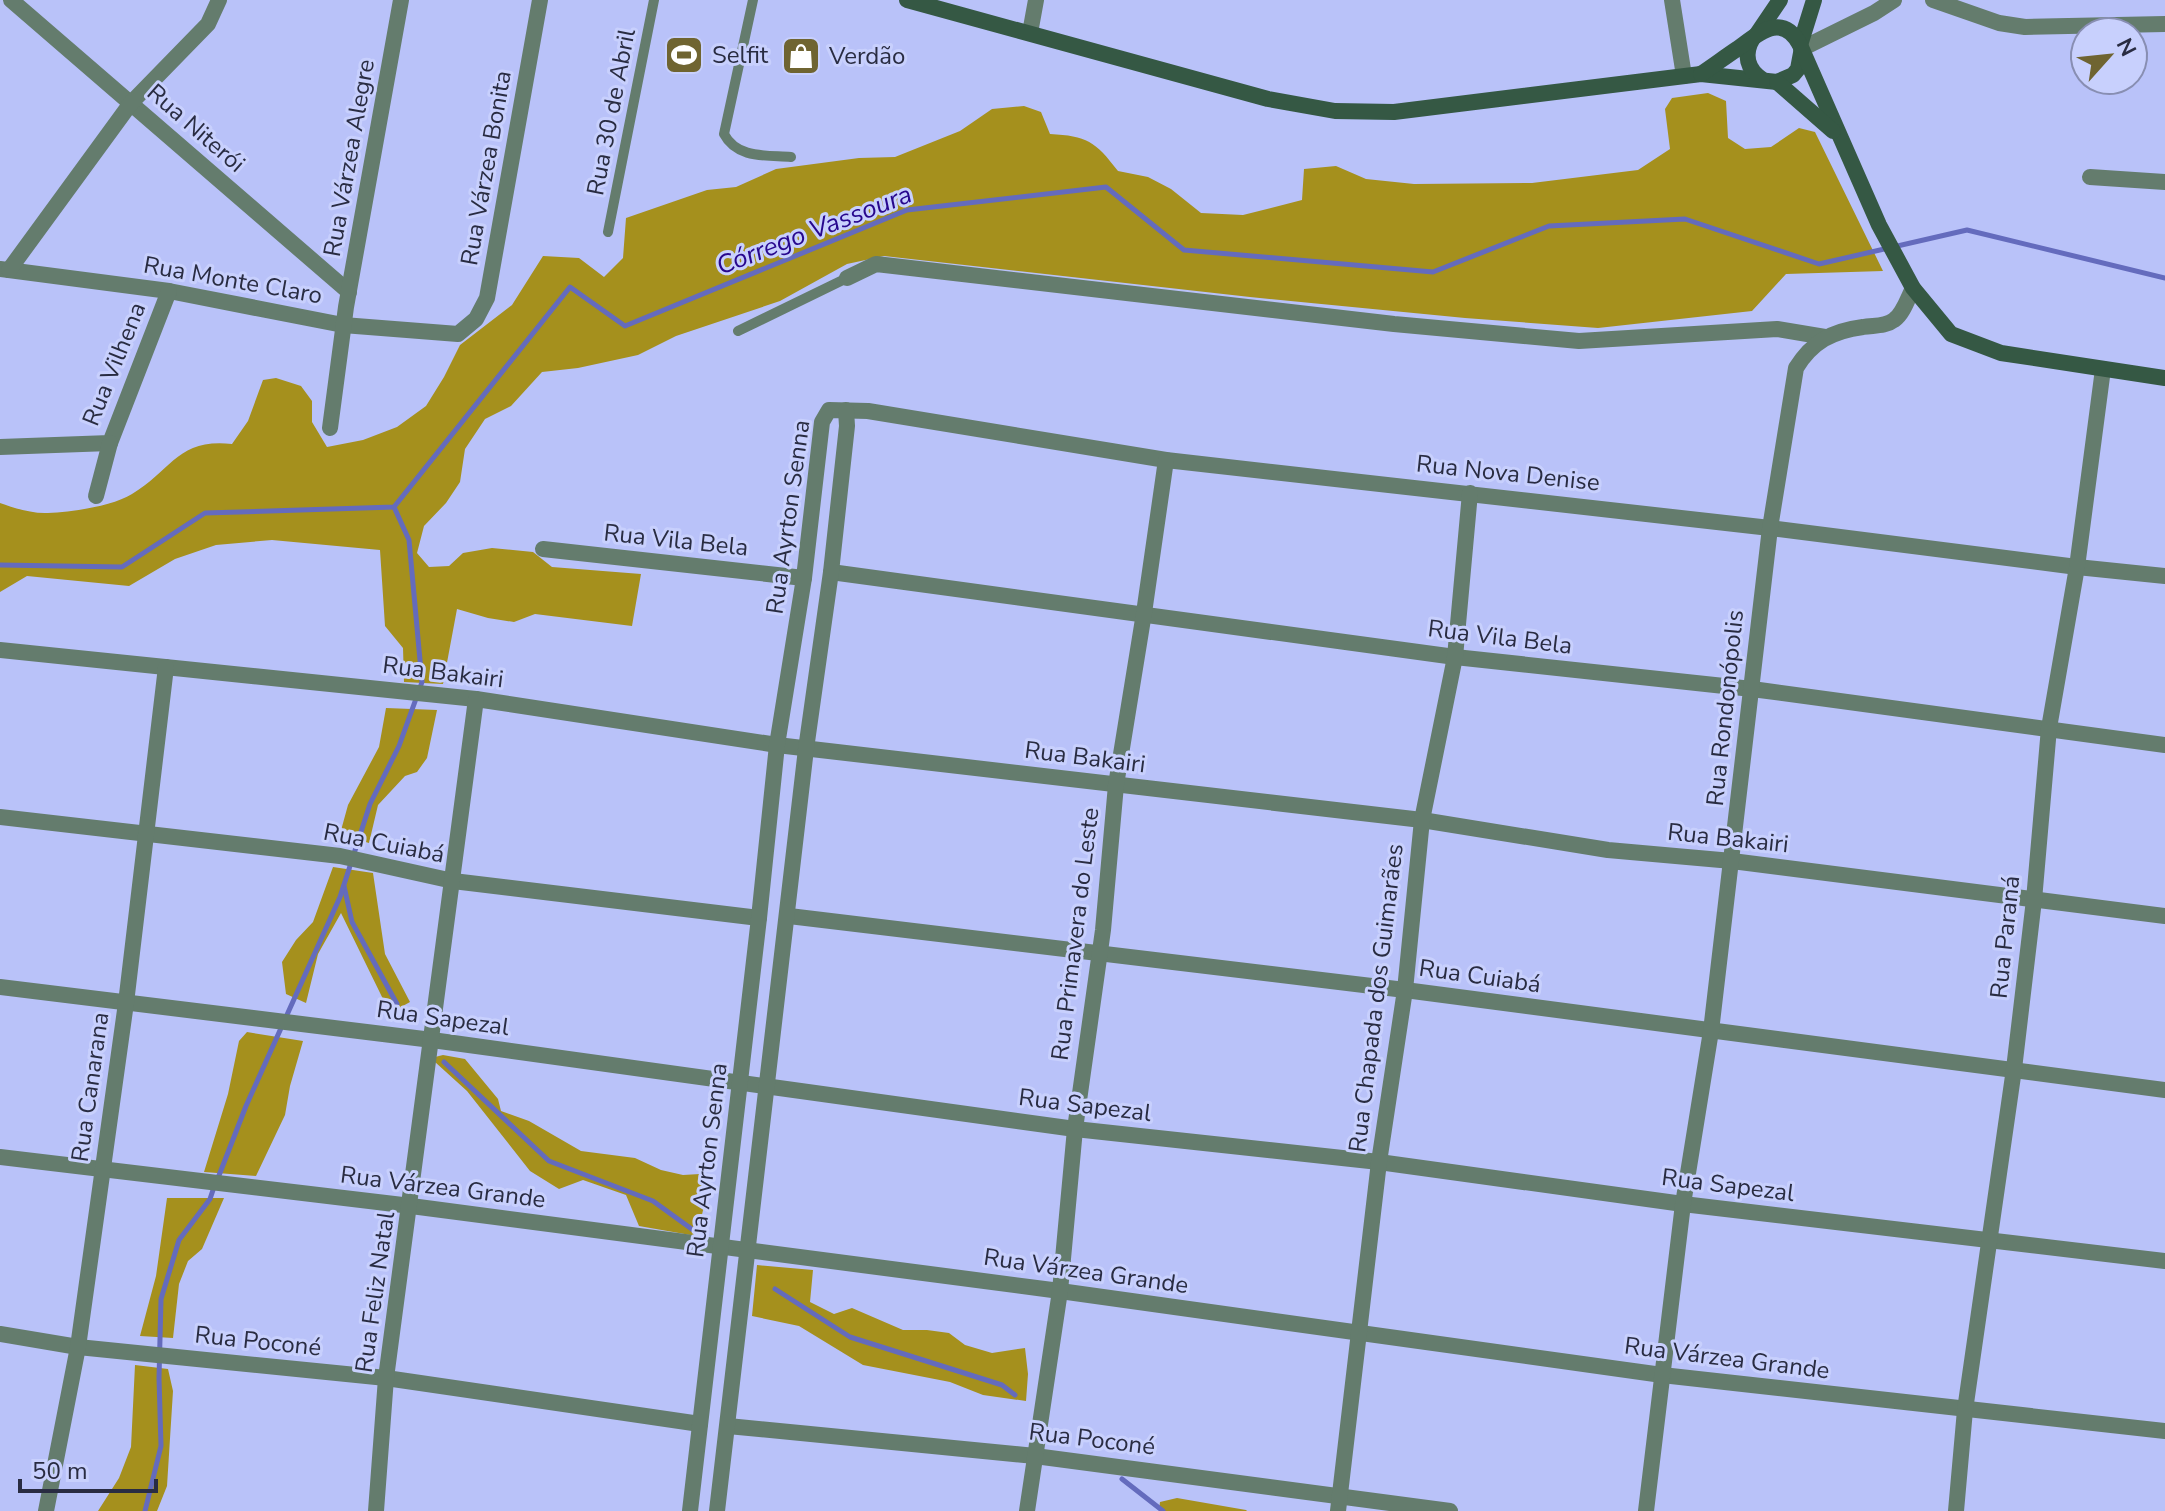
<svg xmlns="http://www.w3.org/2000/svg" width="2165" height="1511" font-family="'Nunito Sans',sans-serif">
	<rect width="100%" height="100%" fill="#b9c2f9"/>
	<g fill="#a5901d">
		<path d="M1708,93L1726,101L1728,138L1745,149L1771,147L1799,128L1815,132L1883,271L1786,274L1752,311L1598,328L1465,318L1250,297L884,256L847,264L780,301L676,336L638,355L578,368L542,372L511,406L485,419L465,449L460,482L446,503L424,526L417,553L429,567L449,566L463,553L492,548L533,552L552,567L641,574L632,626L535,614L514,622L488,618L457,609L443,684L404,682L403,648L385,626L380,550L272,540L216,545L175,559L129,586L27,576L0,592V503C14,508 33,514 48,513C72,512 113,506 132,494C172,470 178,438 232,444L248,421L263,380L276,378L301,386L312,401V422L327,447L363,440L397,427L426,406L444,377L460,345L512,305L543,256L579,258L604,277L623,258L626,218L707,190L736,187L776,169L859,158L895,157L960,131L992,109L1024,106L1041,112L1050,134C1087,136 1095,141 1118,171L1148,177L1171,189L1201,213L1243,215L1302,200L1304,169L1336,166L1366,179L1414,184L1532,183L1638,170L1670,149L1665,109L1672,98Z"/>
		<path d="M386,708L437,710L427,758L417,772L405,776L378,805L369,843L340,834L348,805L379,747Z"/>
		<path d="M333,867L373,873L385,954L410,1002L392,1012L383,999L341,913L318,954L306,1003L286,994L282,962L296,940L313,922Z"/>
		<path d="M247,1032L303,1041L290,1086L285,1115L256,1176L204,1172L228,1094L239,1041Z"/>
		<path d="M443,1055L465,1059L498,1099L501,1111L529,1121L581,1151L635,1158L661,1170L683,1175L700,1174C712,1192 701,1216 696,1236L639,1226L626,1195L583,1180L559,1189L530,1171L467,1091L435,1062V1057Z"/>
		<path d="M167,1198H224L202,1249L188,1261L179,1284L173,1338L140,1336L156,1276Z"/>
		<path d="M757,1265L813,1270L810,1302L834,1314L852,1308L903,1330H927L949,1333L965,1345L992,1353L1025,1348L1028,1374L1026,1401L983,1395L950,1382L863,1365L799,1326L752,1316Z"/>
		<path d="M135,1365L168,1369L173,1391L167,1486L157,1511H98L119,1478L131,1447Z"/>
		<path d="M1177,1498L1246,1510L1247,1511H1159L1160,1502Z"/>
	</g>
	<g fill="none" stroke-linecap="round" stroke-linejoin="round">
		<g stroke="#646bbd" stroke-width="5">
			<path d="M0,565L122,567L205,513L394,507L570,287L625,326L907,210L1106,187L1184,250L1433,272L1549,226L1685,219L1819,264L1967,230L2165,278"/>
			<path d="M344,886L352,922L397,1004"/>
			<path d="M444,1062L549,1161L653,1201L693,1230"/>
			<path d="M218,1178L246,1106L340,897L370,804L399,746L422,682L409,540L394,507"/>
			<path d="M775,1289L850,1337L1002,1385L1015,1395"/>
			<path d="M1122,1479L1163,1511"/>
			<path d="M145,1511L161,1446L159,1378L161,1299L179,1240L210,1199L214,1187"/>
		</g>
		<g stroke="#647c6d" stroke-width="10">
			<path d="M753,0L724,134C737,159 767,155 791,157"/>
			<path d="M608,232L654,0"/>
			<path d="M738,331L847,278"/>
		</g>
		<g stroke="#647c6d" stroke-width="16">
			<path d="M11,0L349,292"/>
			<path d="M1672,0L1684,76"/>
			<path d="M1933,0L1999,23L2025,27L2165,24"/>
			<path d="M1801,49L1874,13L1894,0"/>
			<path d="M2090,177L2165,182"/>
			<path d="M0,269L169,291L343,325L458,334L476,319L487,298L540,0"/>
			<path d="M9,270L131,103L208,24L219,0"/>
			<path d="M847,278L876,264L1394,324L1579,341L1777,329L1825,337"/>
			<path d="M330,428L346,307L401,0"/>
			<path d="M0,447L110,443L169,291"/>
			<path d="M96,496L110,443"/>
			<path d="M543,549L804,578"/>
			<path d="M831,572L1455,657L1752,689L2165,745"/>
			<path d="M0,650L476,699L777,745L1422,820L1608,850L1732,861L2165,916"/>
			<path d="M0,817L340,856L453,881L759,918"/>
			<path d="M789,916L1405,990L2165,1090"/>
			<path d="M0,987L432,1040L1075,1129L1379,1162L1683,1204L2165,1261"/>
			<path d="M0,1157L411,1206L1060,1291L1662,1375L2165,1431"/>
			<path d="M0,1334L78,1347L386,1378L700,1424"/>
			<path d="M728,1426L1035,1456L1450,1511"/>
			<path d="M46,1511L78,1347L126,1003L166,667"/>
			<path d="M376,1511L386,1378L476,699"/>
			<path d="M690,1511L759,918L777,745L804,578L822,422L829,410L868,411L1166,460L1770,528L2077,567L2165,576"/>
			<path d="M717,1511L806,749L831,572L847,426L846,410"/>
			<path d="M1027,1511L1060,1291L1075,1129L1103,930L1116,785L1144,613L1166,460"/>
			<path d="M1338,1511L1379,1162L1405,990L1422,820L1455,657L1470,493"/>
			<path d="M1956,1511L1965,1410L2014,1069L2034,900L2049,728L2077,567L2103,369"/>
		</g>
		<g stroke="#647c6d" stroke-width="16">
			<path d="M1030,33L1036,0"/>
			<path d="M1646,1511L1683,1204L1711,1031L1770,528L1796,368C1812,342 1832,331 1863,327C1873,325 1885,327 1894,320C1903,314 1908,298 1913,288"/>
		</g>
		<g stroke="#355844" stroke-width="16">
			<path d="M907,0L1268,99L1335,111L1394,112L1701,74L1777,82L1793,75L1798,69L1801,53"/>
			<path d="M1757,34L1780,0"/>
			<path d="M1753,38C1743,54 1747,70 1763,80"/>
			<path d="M1800,45L1814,0"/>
			<path d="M1701,74C1713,66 1725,57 1737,49C1758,34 1782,11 1800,45L1879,225L1913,288L1951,334L2001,353L2165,378"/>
			<path d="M1777,82L1833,131"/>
		</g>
	</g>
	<defs>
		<g id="stadium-square" transform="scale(2)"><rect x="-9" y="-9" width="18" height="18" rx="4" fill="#6f6431" stroke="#c8d0fd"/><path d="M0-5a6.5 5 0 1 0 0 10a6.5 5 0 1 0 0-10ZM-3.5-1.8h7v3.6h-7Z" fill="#fff"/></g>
		<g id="shop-square" transform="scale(2)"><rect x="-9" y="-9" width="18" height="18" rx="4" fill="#6f6431" stroke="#c8d0fd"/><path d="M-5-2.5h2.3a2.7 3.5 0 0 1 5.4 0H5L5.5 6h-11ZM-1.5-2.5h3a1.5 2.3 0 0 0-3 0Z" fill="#fff"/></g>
	</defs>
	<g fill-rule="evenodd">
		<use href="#stadium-square" x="684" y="55"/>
		<use href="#shop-square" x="801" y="56"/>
	</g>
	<g text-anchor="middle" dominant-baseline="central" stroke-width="6" stroke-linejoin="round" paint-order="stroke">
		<g font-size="24" fill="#292c42" stroke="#c8d0fd" text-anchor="start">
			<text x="712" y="55">Selfit</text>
			<text x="829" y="56">Verdão</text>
		</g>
		<g font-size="24" fill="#292c42" stroke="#c8d0fd">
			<text transform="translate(611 112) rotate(-79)">Rua 30 de Abril</text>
			<text transform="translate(196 128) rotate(41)">Rua Niterói</text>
			<text transform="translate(349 158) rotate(-80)">Rua Várzea Alegre</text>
			<text transform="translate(486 168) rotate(-80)">Rua Várzea Bonita</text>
			<text transform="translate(233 280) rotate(10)">Rua Monte Claro</text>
			<text transform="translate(114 364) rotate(-68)">Rua Vilhena</text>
			<text transform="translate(1508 473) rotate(6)">Rua Nova Denise</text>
			<text transform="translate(788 517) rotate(-82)">Rua Ayrton Senna</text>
			<text transform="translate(676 540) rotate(6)">Rua Vila Bela</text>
			<text transform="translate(1500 637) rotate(7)">Rua Vila Bela</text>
			<text transform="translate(443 672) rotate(7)">Rua Bakairi</text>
			<text transform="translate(1725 708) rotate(-84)">Rua Rondonópolis</text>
			<text transform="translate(1085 757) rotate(7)">Rua Bakairi</text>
			<text transform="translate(1728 838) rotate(6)">Rua Bakairi</text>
			<text transform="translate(384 843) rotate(11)">Rua Cuiabá</text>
			<text transform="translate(1075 934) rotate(-83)">Rua Primavera do Leste</text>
			<text transform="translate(2005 937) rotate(-84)">Rua Paraná</text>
			<text transform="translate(1480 976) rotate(8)">Rua Cuiabá</text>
			<text transform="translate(1376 998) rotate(-83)">Rua Chapada dos Guimarães</text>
			<text transform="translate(443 1018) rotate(8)">Rua Sapezal</text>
			<text transform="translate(90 1087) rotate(-82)">Rua Canarana</text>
			<text transform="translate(1085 1105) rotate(7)">Rua Sapezal</text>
			<text transform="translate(707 1160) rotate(-83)">Rua Ayrton Senna</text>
			<text transform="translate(1728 1185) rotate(7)">Rua Sapezal</text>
			<text transform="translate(443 1187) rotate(7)">Rua Várzea Grande</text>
			<text transform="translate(1086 1271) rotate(8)">Rua Várzea Grande</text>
			<text transform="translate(375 1292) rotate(-82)">Rua Feliz Natal</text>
			<text transform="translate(258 1341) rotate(6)">Rua Poconé</text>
			<text transform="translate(1727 1358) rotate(7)">Rua Várzea Grande</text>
			<text transform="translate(1092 1439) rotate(7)">Rua Poconé</text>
		</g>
		<g font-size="26" font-style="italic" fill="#27078d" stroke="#c8d0fd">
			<text transform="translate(814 230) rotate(-21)">Córrego Vassoura</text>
		</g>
	</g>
	<g transform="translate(2109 56) rotate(63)"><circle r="38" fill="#c8d0fd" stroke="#888eb2" stroke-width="2"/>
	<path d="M0-6L14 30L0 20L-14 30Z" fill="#6f6431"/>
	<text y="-12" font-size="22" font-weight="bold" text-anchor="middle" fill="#292c42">N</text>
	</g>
	<path d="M20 1479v12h136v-12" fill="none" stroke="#292c42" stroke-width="4"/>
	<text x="32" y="1479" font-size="24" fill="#292c42" stroke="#c8d0fd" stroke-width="6" paint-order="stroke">50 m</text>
</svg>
